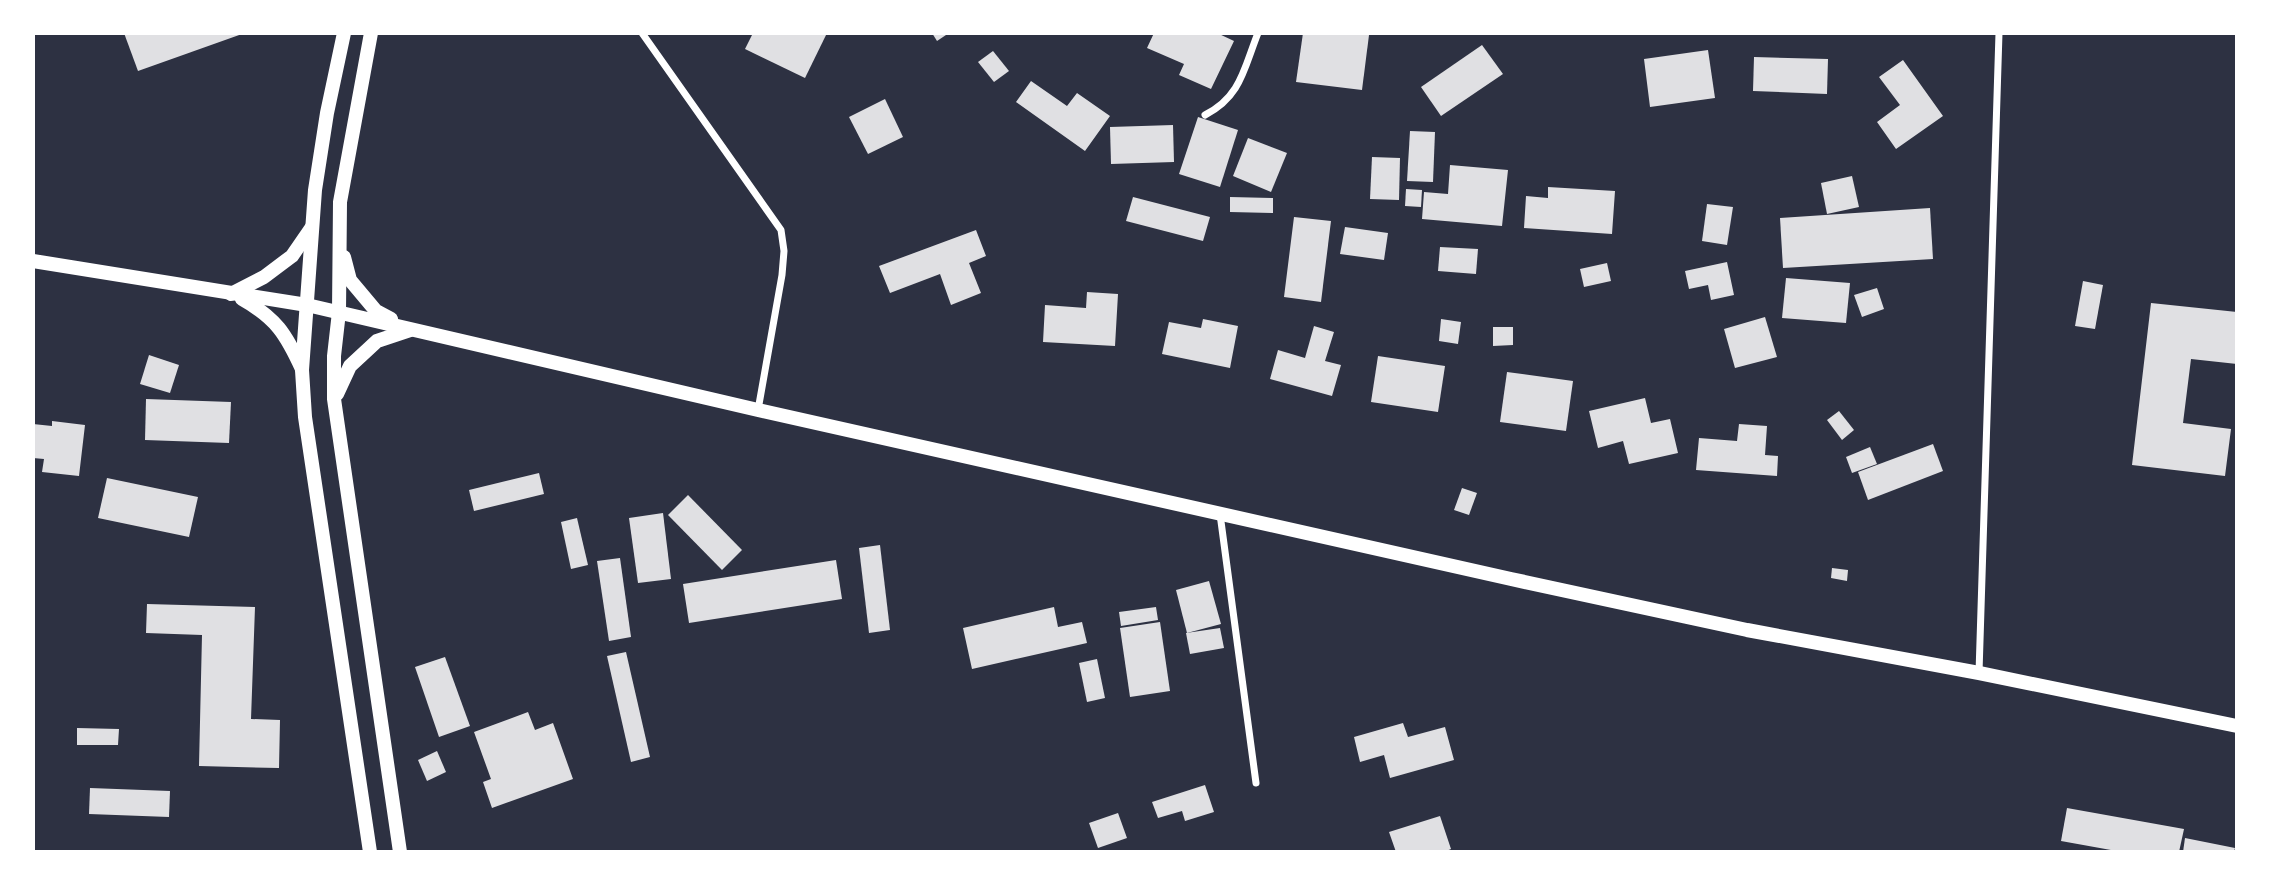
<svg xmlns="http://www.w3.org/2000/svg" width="2270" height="885" font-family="'Space Grotesk',sans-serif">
	<rect width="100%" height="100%" fill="#2d3142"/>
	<g fill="#e0e0e3">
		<path d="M124,33H242V34L138,71Z"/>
		<path d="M753,33H827L805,78L745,49Z"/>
		<path d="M932,33H949L937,41Z"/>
		<path d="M1154,33H1217L1234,41L1211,89L1179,75L1184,64L1147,48Z"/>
		<path d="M1303,33L1369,35L1362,90L1296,82Z"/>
		<path d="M1482,45L1503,74L1441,116L1421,87Z"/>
		<path d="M1708,50L1715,98L1650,107L1644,59Z"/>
		<path d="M993,51L1009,71L994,82L978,62Z"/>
		<path d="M1754,57L1828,59L1827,94L1753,91Z"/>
		<path d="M1903,60L1943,116L1896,149L1877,122L1900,105L1879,77Z"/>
		<path d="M1031,81L1067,106L1077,93L1110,116L1085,151L1016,102Z"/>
		<path d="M885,99L903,137L868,154L849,117Z"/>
		<path d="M1198,117L1238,130L1220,187L1179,174Z"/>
		<path d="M1173,125L1174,162L1111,164L1110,127Z"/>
		<path d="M1410,131L1435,132L1433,182L1407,181Z"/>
		<path d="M1248,138L1287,153L1271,192L1233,176Z"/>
		<path d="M1372,157L1400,158L1399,200L1370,199Z"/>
		<path d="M1450,165L1508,170L1502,226L1422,219L1424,192L1448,194Z"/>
		<path d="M1852,176L1859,207L1827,214L1821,183Z"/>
		<path d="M1548,187L1615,191L1612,234L1524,228L1526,196L1548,198Z"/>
		<path d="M1406,189L1422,190L1421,207L1405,206Z"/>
		<path d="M1133,197L1210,217L1203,241L1126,221Z"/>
		<path d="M1230,197L1273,198V213L1230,212Z"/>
		<path d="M1707,204L1733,207L1727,245L1702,241Z"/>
		<path d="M1930,208L1933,259L1783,268L1780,218Z"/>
		<path d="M1294,217L1331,221L1321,302L1284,297Z"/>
		<path d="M1345,227L1388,233L1384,260L1340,254Z"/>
		<path d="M976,230L986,256L969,263L981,293L951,305L940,274L890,293L879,266Z"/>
		<path d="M1440,247L1478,249L1476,274L1438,271Z"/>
		<path d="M1727,262L1734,295L1711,300L1708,285L1689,289L1685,271Z"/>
		<path d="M1607,263L1611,281L1584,287L1580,269Z"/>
		<path d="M1786,278L1850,283L1846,323L1782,318Z"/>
		<path d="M2083,281L2103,285L2095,329L2075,326Z"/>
		<path d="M1877,288L1884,309L1862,317L1854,295Z"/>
		<path d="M1087,292L1118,294L1115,346L1043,342L1045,305L1086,308Z"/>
		<path d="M2151,303L2237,312V364L2191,359L2183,423L2231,429L2225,476L2132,465Z"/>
		<path d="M1765,317L1777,357L1735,368L1724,329Z"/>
		<path d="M1203,319L1238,326L1230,368L1162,354L1169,322L1201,328Z"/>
		<path d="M1441,319L1461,322L1458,344L1439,341Z"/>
		<path d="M1314,326L1334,332L1325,361L1341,365L1332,396L1270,379L1278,350L1305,358Z"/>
		<path d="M1493,327H1513V345L1493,346Z"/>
		<path d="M149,355L179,365L170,393L140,384Z"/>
		<path d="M1378,356L1445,366L1438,412L1371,402Z"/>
		<path d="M1507,372L1573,381L1566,431L1500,422Z"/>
		<path d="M1645,398L1651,423L1670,419L1678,453L1629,464L1623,441L1598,448L1589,411Z"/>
		<path d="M146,399L231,402L229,443L145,440Z"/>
		<path d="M1839,411L1854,430L1842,440L1827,420Z"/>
		<path d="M52,421L85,425L79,476L42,472L44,459L33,458V424L52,426Z"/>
		<path d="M1739,424L1767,426L1765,455L1778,456L1777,476L1696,470L1699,438L1737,441Z"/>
		<path d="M1933,444L1943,471L1868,500L1858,472Z"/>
		<path d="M1870,447L1877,464L1852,473L1846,457Z"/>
		<path d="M539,473L544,494L474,511L469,490Z"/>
		<path d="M107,478L198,497L189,537L98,518Z"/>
		<path d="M1462,488L1477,493L1469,515L1454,510Z"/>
		<path d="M688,495L742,550L722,570L668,515Z"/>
		<path d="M663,513L671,579L638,583L629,518Z"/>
		<path d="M577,518L588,565L571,569L561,522Z"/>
		<path d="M880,545L890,630L869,633L859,548Z"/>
		<path d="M620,558L631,637L609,641L597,561Z"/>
		<path d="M836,560L842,599L689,623L683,584Z"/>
		<path d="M1832,568L1848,570L1847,581L1831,578Z"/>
		<path d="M1209,581L1221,624L1187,633L1176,590Z"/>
		<path d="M147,604L255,607L251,719L280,720L279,768L199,766L202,635L146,633Z"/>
		<path d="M1054,607L1058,627L1082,622L1087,643L972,669L963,628Z"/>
		<path d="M1156,607L1158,620L1121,626L1119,612Z"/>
		<path d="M1160,622L1170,691L1130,697L1120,628Z"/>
		<path d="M1220,628L1224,648L1190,654L1186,633Z"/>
		<path d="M626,652L650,757L631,762L607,656Z"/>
		<path d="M445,657L470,726L439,737L415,667Z"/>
		<path d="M1097,659L1105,698L1087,702L1079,663Z"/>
		<path d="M528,712L535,730L553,723L573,779L492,808L483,782L491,779L474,732Z"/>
		<path d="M1403,723L1408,737L1445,727L1454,760L1390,778L1384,755L1360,762L1354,737Z"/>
		<path d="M77,728L119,729L118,745H77Z"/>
		<path d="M437,751L446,772L427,781L418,760Z"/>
		<path d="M1205,785L1214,812L1185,821L1182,811L1158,818L1152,802Z"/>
		<path d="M90,788L170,791L169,817L89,814Z"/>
		<path d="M2067,808L2184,829L2179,852H2122L2061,841Z"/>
		<path d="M1118,813L1127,838L1098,848L1089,823Z"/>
		<path d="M1440,816L1451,849L1444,852H1396L1389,832Z"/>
		<path d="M2185,838L2235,848L2234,852H2183Z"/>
	</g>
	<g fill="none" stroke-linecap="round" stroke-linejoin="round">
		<g stroke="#fff" stroke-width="7">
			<path d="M642,33L781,230L784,251L782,275L758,410"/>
			<path d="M1205,115C1241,97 1244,68 1258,33"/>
			<path d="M1220,514L1256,783"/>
			<path d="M1979,673L1999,33"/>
		</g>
		<g stroke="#fff" stroke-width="14">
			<path d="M344,33L327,113L315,190L302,370L305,417L370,852"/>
			<path d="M371,33L340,202L339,312L334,356V399L400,852"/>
			<path d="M344,257L350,280L376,311L391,319"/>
			<path d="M33,261L307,305L758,410L1511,579L1747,630L1979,673L2237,726"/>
			<path d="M231,294L264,277L292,256L312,227"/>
			<path d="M242,299C276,318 286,334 302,369"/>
			<path d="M337,394L350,366L377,341L410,330"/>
		</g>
	</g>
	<rect width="2270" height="885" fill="none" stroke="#ffffff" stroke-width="70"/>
</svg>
